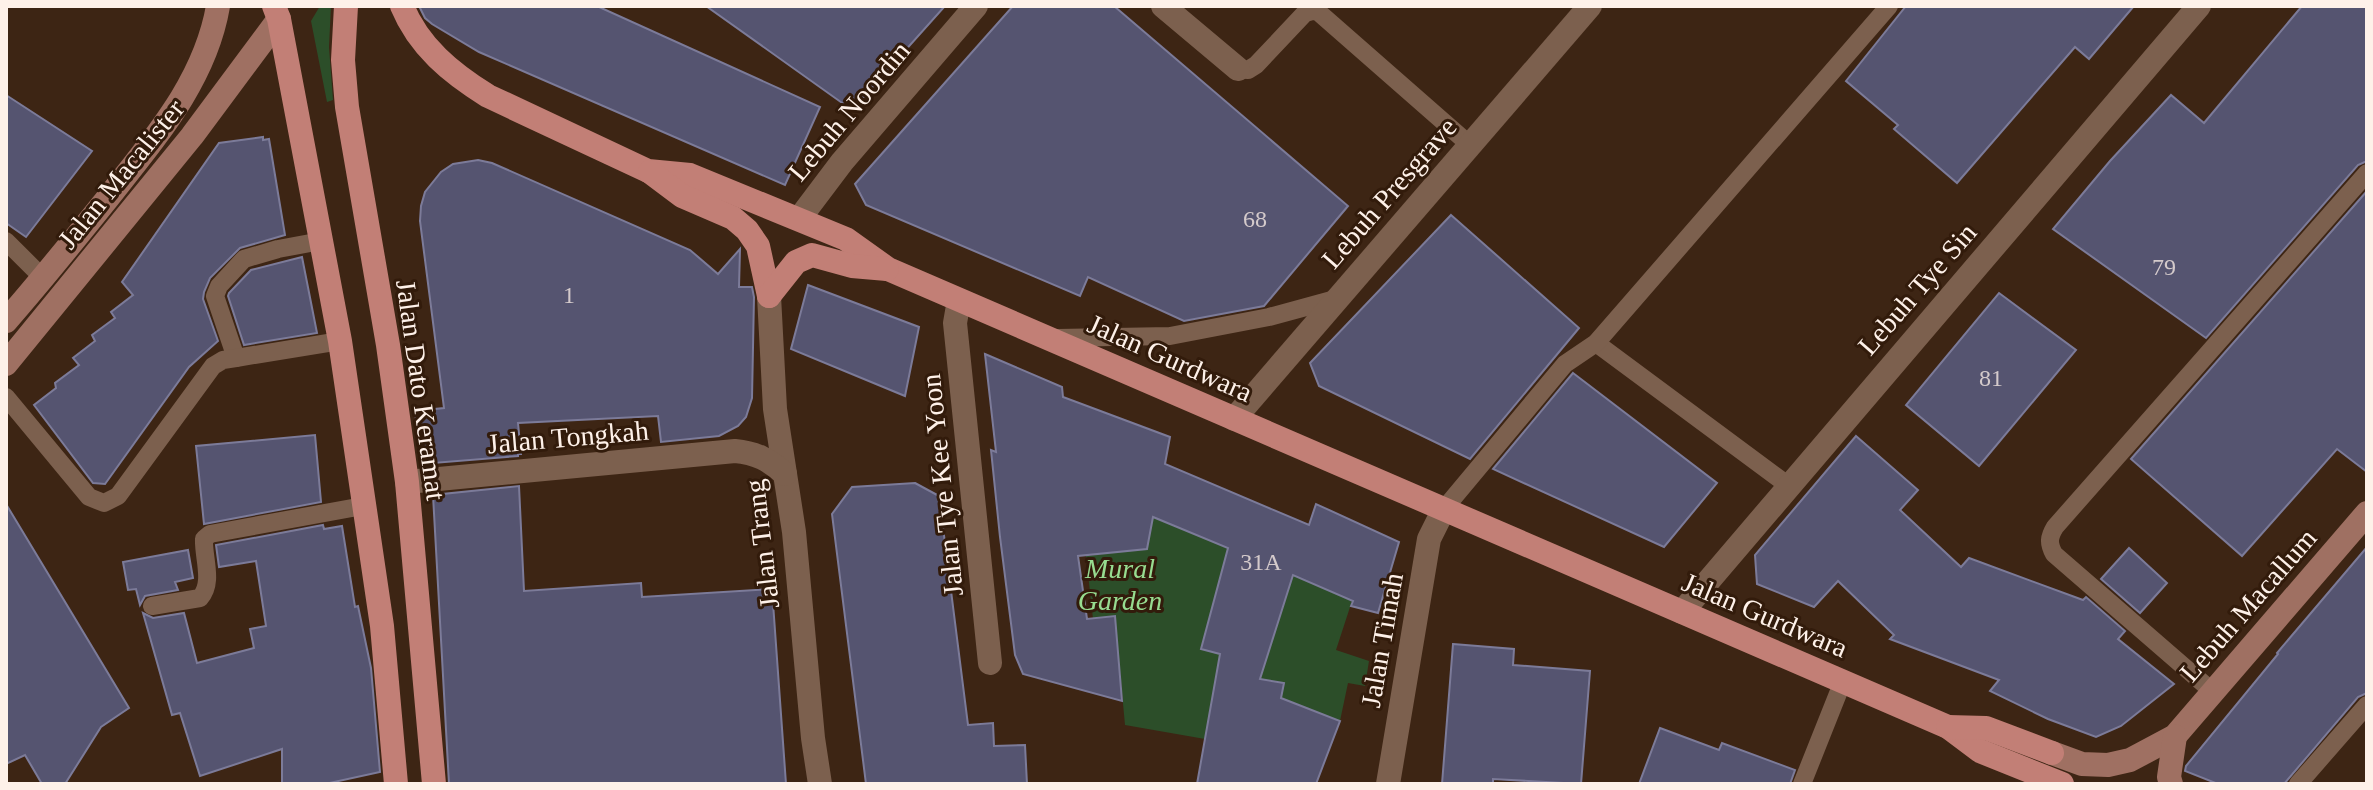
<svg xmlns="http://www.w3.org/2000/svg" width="2373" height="790" font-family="Georgia,serif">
	<rect width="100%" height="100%" fill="#3d2514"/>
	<g fill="#2c4e29">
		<path d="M320,6H331L329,47L333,100L327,102L311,21Z"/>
		<path d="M1153,517L1228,548L1201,648L1264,665L1293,575L1352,601L1336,650L1369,661L1365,686L1348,683L1340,721L1305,708L1272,751L1284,683L1218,671L1205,739L1125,725L1115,617L1093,619L1086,556L1147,549Z"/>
	</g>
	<g fill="#555470" stroke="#7c7b99" stroke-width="2">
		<path d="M419,6H597L820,107L785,185L479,52L432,24L425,18Z"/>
		<path d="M706,6H945L852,110Z"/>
		<path d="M1013,6H1114L1348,206L1264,306L1184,321L1088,277L1080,296L866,205L855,184Z"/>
		<path d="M1906,6H2134L2089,59L2075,47L1957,183L1894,129L1898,125L1846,81Z"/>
		<path d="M2302,6H2367V161L2358,165L2206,338L2053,229L2110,161L2171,95L2204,123Z"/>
		<path d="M6,95L92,151L26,237L6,223Z"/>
		<path d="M263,137V140L269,139L285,235L240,248L210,278L204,292L203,299L218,341L189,367L105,484L93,483L34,405L56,388L55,383L79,365L73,358L95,341L92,335L115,318L111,312L133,295L122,282L219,143Z"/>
		<path d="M478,160L492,163L690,250L718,274L740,249L739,287H752L754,297L752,398L746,417L738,426L719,436L661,442L658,416L518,423L521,454H518V456L421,464L415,411L444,408L420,221L421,206L425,192L441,172L453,164Z"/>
		<path d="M2367,191V472L2337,449L2242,556L2131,459Z"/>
		<path d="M1451,215L1579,328L1470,459L1319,386L1310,363Z"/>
		<path d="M302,257L317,333L244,345L228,296L229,293L251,270Z"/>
		<path d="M808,285L919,327L905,396L791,349Z"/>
		<path d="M1999,293L2076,350L1979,466L1906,405Z"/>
		<path d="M985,354L1062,387L1063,397L1170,437L1165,464L1309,525L1316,504L1399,542L1378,613L1351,606L1353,601L1293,575L1260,679L1284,683L1281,698L1340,721L1316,784H1197L1220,654L1201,649L1228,548L1153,517L1147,549L1078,556L1087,619L1115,616L1122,701L1023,674L1015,655L1000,537L991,450L996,452Z"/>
		<path d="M1573,373L1717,483L1664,547L1493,469Z"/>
		<path d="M315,435L321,502L204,524L196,446Z"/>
		<path d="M1856,436L1918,490L1900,510L1961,567L1969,558L2083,600L2086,597L2125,631L2118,639L2174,684L2121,726L2096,737L2048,719L1990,691L1999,680L1890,639L1894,635L1838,581L1814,607L1757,584L1755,555Z"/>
		<path d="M915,483L939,496L968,725L993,723L994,746L1025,745L1027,784H866L832,514L852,487Z"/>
		<path d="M519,486L524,591L641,583L642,597L772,589L786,784H449L433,495Z"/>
		<path d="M6,504L129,708L101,727L65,784H42L25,755L6,764Z"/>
		<path d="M323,525L324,529L342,526L355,607L358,606L371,668L380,772L325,784H282V749L200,776L180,713L172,715L143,613L153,618L184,613L197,663L254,648L250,629L266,626L256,561L219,567L216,545Z"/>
		<path d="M2367,547V693L2358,697L2284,784H2218L2185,771L2186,766L2278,654L2277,653Z"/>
		<path d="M2129,548L2167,583L2140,613L2101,579Z"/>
		<path d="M188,550L193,578L175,582L178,590L145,596L140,605L136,589L128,590L123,562Z"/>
		<path d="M1453,644L1514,649L1513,665L1590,671L1581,784L1493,779V784H1442Z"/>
		<path d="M1660,728L1719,750L1722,743L1795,770L1790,784H1639Z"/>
	</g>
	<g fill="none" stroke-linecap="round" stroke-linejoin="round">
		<g stroke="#7c604e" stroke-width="18">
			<path d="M1238,69L1248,70L1256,65L1305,13L1316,10L1470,145"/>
			<path d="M6,241L43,278"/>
			<path d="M1057,338L1170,336L1269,317L1339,298"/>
			<path d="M1596,343L1789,486"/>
			<path d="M236,358L215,296L219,286L244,259L278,249L321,241"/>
			<path d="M6,397L89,497L104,503L118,496L213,366L223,360L236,358L340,341"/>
			<path d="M1444,509L1565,364L1596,343L1889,6"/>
			<path d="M152,606L200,598C214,583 203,557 204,539L210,534L363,506"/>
			<path d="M2212,691L2054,554C2048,543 2049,537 2055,527L2367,173"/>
			<path d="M1802,784L1843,681"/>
			<path d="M2298,784L2367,705"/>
		</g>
		<g stroke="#7c604e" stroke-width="24">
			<path d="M1163,6L1238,69"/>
			<path d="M799,219L842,162L976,6"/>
			<path d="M769,296L775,409L794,532L813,738L820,784"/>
			<path d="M959,300L955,323L990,663"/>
			<path d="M1234,419L1590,6"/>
			<path d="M407,482L735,451C756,453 770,460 785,474"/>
			<path d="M1682,612L2199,6"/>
			<path d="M1388,784L1429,539L1444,509"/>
		</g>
		<g stroke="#9f7062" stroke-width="24">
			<path d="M6,321C41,281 74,240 107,199C153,140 205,82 218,6"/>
			<path d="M6,364L192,136L279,19"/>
			<path d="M2052,753L2082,764L2108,765L2130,760L2175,736L2367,513"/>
			<path d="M2171,784L2169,777L2175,736"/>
		</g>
		<g stroke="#c27f76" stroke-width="24">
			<path d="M274,6L279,19L340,341L382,626L396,784"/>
			<path d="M346,6L343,60L347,107L388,345L407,482L434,784"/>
			<path d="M402,6C419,47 451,73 488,96L648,171L690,175L846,239L888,269L1948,727L1980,751L2062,784"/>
			<path d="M650,172L682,196L733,218L747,230L758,246L769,296"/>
			<path d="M769,296L796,262L812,255L852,266L887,269"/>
			<path d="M1948,727L1986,728L2052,753"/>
		</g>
	</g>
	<g text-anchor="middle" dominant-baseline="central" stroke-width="6" stroke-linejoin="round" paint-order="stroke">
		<g font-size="24" fill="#d4cacb">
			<text x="1255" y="219">68</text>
			<text x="2164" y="267">79</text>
			<text x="569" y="295">1</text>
			<text x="1991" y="378">81</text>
			<text x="1261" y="562">31A</text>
		</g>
		<g font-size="28" fill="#fef1e9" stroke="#321b0b">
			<text transform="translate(849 111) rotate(-50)">Lebuh Noordin</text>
			<text transform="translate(121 174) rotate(-51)">Jalan Macalister</text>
			<text transform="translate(1389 193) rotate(-49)">Lebuh Presgrave</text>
			<text transform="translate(1917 289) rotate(-49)">Lebuh Tye Sin</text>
			<text transform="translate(1170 358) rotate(24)">Jalan Gurdwara</text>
			<text transform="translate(421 390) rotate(82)">Jalan Dato Keramat</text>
			<text transform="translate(568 437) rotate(-5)">Jalan Tongkah</text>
			<text transform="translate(942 485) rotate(-96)">Jalan Tye Kee Yoon</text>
			<text transform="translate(762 544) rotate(-97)">Jalan Trang</text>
			<text transform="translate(2248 605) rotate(-49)">Lebuh Macallum</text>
			<text transform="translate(1765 615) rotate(23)">Jalan Gurdwara</text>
			<text transform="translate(1382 640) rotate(-80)">Jalan Timah</text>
		</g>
		<g font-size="28" font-style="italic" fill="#97dc90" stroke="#321b0b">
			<text x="1120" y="568">Mural<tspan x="1120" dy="32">Garden</tspan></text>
		</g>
	</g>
	<rect width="2373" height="790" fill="none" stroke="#fef1e9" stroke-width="16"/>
</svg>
